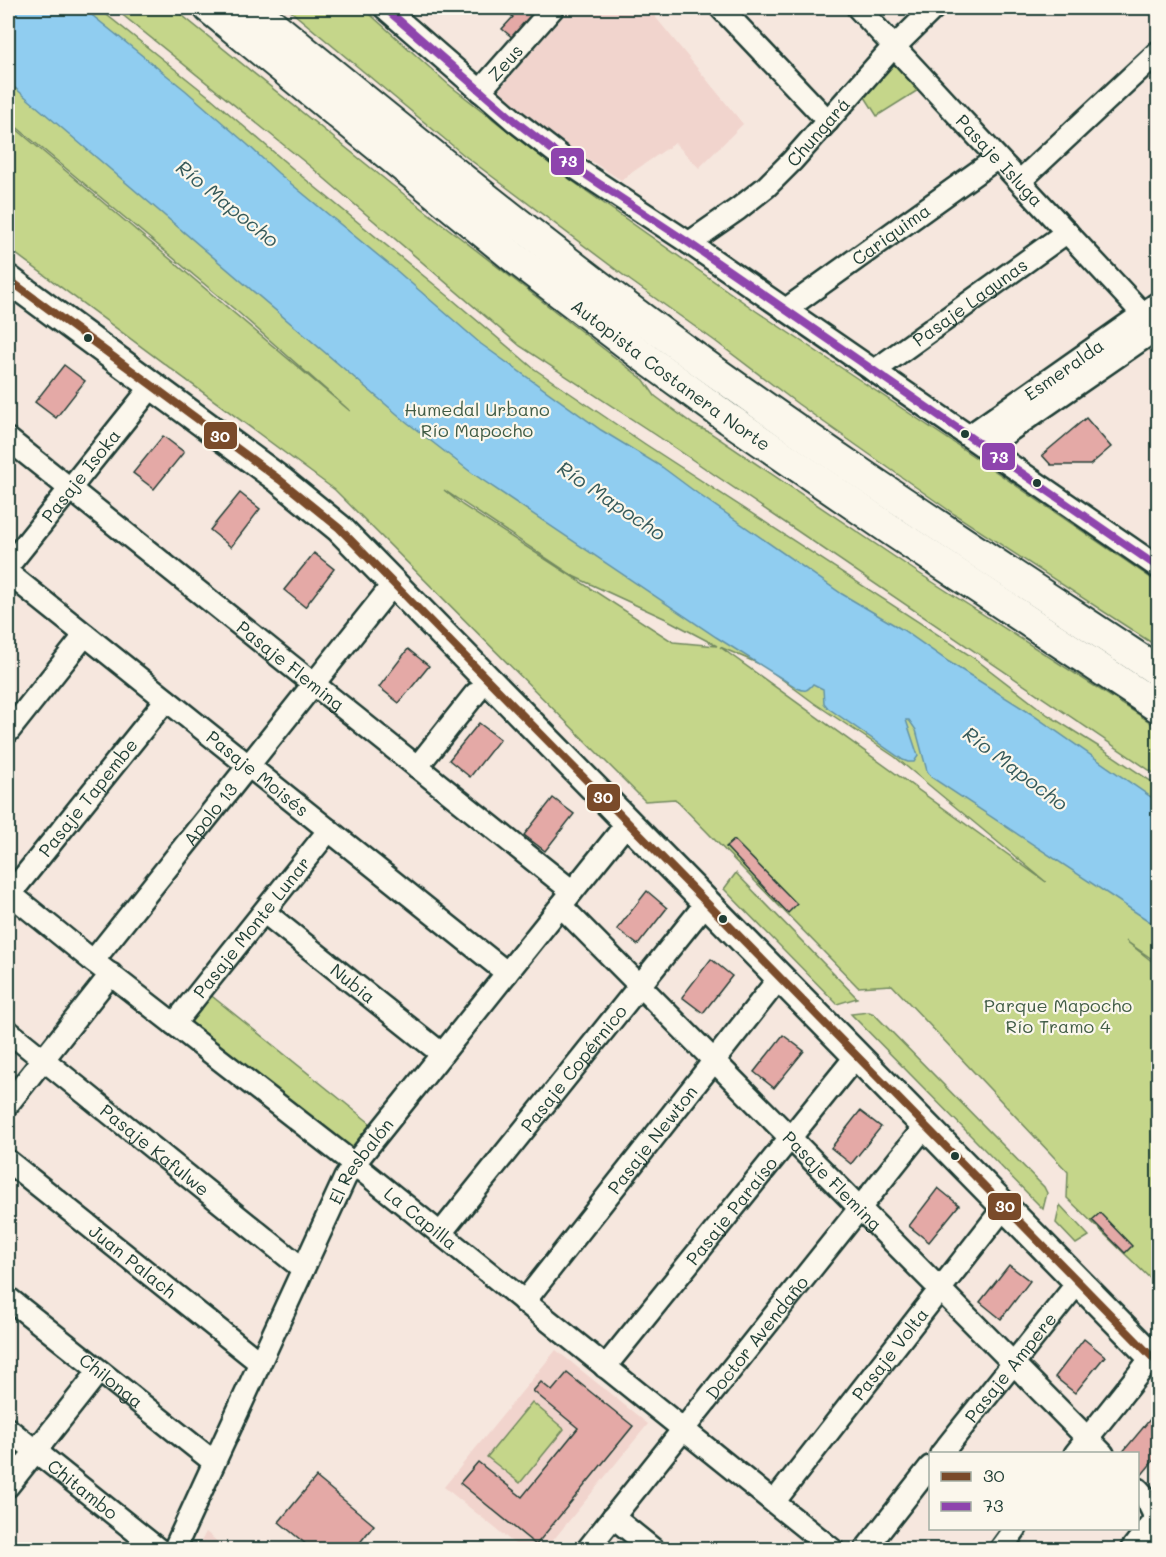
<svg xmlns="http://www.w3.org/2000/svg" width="1166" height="1557" font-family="Mali,sans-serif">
	<rect width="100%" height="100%" fill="#f6e7de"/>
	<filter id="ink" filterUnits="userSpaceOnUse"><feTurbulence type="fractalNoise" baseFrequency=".0167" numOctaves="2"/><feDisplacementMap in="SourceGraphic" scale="12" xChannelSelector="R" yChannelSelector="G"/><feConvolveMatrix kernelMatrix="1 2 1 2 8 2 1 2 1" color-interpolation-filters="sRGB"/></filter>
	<g filter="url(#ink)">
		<g fill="#f1d4cd">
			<path d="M570,8H648L743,124L699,168L675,143L621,180L555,138L498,90Z"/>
			<path d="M556,1350L648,1424L546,1549H521L444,1487Z"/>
			<path d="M206,1532L226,1549H197Z"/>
		</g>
		<g fill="#c5d68a" stroke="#728a5f" stroke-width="1.5" fill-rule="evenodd">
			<path d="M8,8H98L211,98L299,174L447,295L533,368L645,444L974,658L1048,715L1104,750L1158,786V963L1126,941L1158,966V1286L1067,1198L1068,1172L892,985L858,987L675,799L645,801L335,490L8,248V122L350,411L239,313L8,120ZM444,490L575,577L666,619L717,646L673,642L462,505ZM720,647L764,666L814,703L895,757L1046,882Z"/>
			<path d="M114,8H173L392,185L644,380L655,396L694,425L709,432L917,572L1158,727V776L656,435L520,346L311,167Z"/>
			<path d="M287,8H363L448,84L568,178L756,311L957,445L1158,583V647L954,514L798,404L715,341L631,281L465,156Z"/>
			<path d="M900,60L923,87L877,116L865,97L893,64Z"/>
			<path d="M736,873L857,998L837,1004L724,889Z"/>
			<path d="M208,993L375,1127L354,1154L187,1019Z"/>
			<path d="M869,1012L874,1014L1044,1187L1047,1193L1043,1209L851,1014Z"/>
			<path d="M1060,1205L1089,1236L1076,1244L1056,1223Z"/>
			<path d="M532,1402L564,1429L520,1483L487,1457Z"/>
		</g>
		<path fill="#90cdf0" stroke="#6393a5" stroke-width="1.5" d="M8,8H83L185,90L248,145L278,173L397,271L481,344L601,430L662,467L701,496L842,594L903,630L949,662L1030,713L1158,802V927L931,777L927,771L916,730L909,720H906L918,756L914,762H908L903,760L828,708L824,703L823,689L813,684C807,691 805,692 797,688L716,637L472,473L404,420L8,82Z"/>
		<g fill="#e4a9a6" stroke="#1f3d34" stroke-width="1.5">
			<path d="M512,8H539L513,38L502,29L513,17L508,12Z"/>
			<path d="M64,365L85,381L56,418L35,402Z"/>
			<path d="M1086,418L1111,447L1090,465H1051L1042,455Z"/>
			<path d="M163,436L184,452L154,489L133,473Z"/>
			<path d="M240,493L260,509L231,547L210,530Z"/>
			<path d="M314,553L334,569L305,607L284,590Z"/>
			<path d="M408,649L429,666L399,703L379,687Z"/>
			<path d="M479,723L500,739L470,777L449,760Z"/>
			<path d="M553,798L574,814L545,851L524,835Z"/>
			<path d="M734,840L797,904L788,913L726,847Z"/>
			<path d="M647,891L667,908L638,945L617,929Z"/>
			<path d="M711,959L732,976L703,1013L682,997Z"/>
			<path d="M783,1035L804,1051L774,1088L754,1072Z"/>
			<path d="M860,1111L881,1127L851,1164L831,1148Z"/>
			<path d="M938,1188L959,1205L929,1242L909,1226Z"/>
			<path d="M1100,1213L1132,1246L1125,1253L1092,1220Z"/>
			<path d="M1009,1265L1030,1281L1001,1319L980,1302Z"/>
			<path d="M1084,1339L1105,1356L1075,1393L1055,1377Z"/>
			<path d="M567,1373L633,1426L536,1545L460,1483L478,1462L522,1497L578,1428L533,1391L541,1382L552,1391Z"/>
			<path d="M1157,1411L1158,1413V1455L1140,1477L1138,1475V1454H1121Z"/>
			<path d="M316,1477L374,1525L354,1550H313L279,1522Z"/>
		</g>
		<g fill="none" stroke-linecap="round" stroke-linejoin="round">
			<g stroke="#1f3d34" stroke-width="26">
				<g id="minor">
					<path d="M385,8L515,121L577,169L689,243L1158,567"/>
					<path d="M721,8L828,121"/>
					<path id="s1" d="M858,8L1143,314"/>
					<path id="s2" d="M480,91L553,8"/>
					<path d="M1020,181L1158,52"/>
					<path id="s3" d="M689,243L738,209L766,187L792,161L886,55L934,8"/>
					<path id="s4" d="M785,310L997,158"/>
					<path id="s5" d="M874,371L1067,232"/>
					<path id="s6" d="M969,436L1158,303"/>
					<path id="s7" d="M8,439L572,891"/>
					<path d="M986,447L1158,328"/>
					<path id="s8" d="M8,566L153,385"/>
					<path id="s9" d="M8,573L507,973"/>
					<path d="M8,732L85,635"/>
					<path d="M417,767L475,694"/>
					<path id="s10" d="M8,892L93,961L354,1164L833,1550"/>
					<path id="s11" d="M10,894L166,700"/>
					<path id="s12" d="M561,906L1103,1454"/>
					<path id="s13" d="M264,912L442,1054"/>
					<path id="s14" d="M93,961L394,583"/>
					<path id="s15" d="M174,1024L329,830"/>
					<path id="s16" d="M8,1031L303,1269"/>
					<path d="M8,1104L111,974"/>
					<path id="s17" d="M8,1161L259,1362"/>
					<path id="s18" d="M440,1234L707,902"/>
					<path id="s19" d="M8,1298L214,1462"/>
					<path id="s20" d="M524,1302L780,977"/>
					<path id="s21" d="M605,1367L857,1055"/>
					<path id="s22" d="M8,1429L159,1550"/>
					<path id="s23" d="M941,1454L1079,1281"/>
					<path d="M1075,1454L1152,1357"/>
					<path d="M8,1486L99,1371"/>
					<path d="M1138,1489L1146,1498L1158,1523"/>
					<path id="s24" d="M774,1502L1005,1206"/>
					<path d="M613,1517L654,1550"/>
					<path id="s25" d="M174,1550L345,1178L354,1164L628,822"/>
					<path id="s26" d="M587,1550L926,1125"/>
					<path d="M865,1550L930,1467"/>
					<path d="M1000,1550L1016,1528"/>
					<path d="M1131,1550L1156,1518"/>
				</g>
			</g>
			<g stroke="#1f3d34" stroke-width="32">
				<path id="major" d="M8,279L280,480L339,528L1158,1363"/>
			</g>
			<g stroke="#1f3d34" stroke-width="34">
				<g id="highway">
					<path id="s27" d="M209,8L516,259L651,362L729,419L894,532L1158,707"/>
					<path d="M252,8C387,118 522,230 663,334C824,453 992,561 1158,671"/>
				</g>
			</g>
			<use href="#minor" stroke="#fbf7ec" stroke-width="21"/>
			<use href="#major" stroke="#fbf7ec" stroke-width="27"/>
			<use href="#highway" stroke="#fbf7ec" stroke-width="30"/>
			<g stroke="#fbf7ec" stroke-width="12">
				<path id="bus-1" d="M8,279L280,480L339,528L1158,1363"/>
			</g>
			<g stroke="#fbf7ec" stroke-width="12">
				<path id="bus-2" d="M385,8L515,121L577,169L689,243L1158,567"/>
			</g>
			<use href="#bus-1" stroke="#7a4b2a" stroke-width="8"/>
			<use href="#bus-2" stroke="#8e44ad" stroke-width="8"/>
		</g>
	</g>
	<g fill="#1f3d34" stroke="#fbf7ec" stroke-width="2">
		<circle cx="88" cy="338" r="5"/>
		<circle cx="965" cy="434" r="5"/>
		<circle cx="1037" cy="483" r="5"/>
		<circle cx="723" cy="919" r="5"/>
		<circle cx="955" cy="1156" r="5"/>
	</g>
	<g text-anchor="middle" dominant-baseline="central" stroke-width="4.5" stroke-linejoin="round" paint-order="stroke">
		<g font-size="18" fill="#1f3d34" stroke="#fbf7ec">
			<text stroke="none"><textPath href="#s2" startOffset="38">Zeus</textPath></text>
			<text stroke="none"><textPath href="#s3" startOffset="171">Chungará</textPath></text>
			<text stroke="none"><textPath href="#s1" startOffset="208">Pasaje Isluga</textPath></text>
			<text stroke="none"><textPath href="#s4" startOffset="130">Cariquima</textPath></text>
			<text stroke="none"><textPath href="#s5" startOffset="118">Pasaje Lagunas</textPath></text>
			<text stroke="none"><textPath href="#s6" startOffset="116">Esmeralda</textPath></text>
			<text stroke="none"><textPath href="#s27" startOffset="590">Autopista Costanera Norte</textPath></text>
			<text stroke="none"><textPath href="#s8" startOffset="116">Pasaje Isoka</textPath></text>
			<text stroke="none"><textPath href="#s7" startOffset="362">Pasaje Fleming</textPath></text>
			<text stroke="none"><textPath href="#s9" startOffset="320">Pasaje Moisés</textPath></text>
			<text stroke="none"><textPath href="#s11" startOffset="124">Pasaje Tapembe</textPath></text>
			<text stroke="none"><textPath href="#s14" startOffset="188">Apolo 13</textPath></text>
			<text stroke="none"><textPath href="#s15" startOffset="124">Pasaje Monte Lunar</textPath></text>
			<text stroke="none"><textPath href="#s13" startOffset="114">Nubia</textPath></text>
			<text stroke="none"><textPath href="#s18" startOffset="213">Pasaje Copérnico</textPath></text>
			<text stroke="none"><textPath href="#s20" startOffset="207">Pasaje Newton</textPath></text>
			<text stroke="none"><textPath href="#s16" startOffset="189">Pasaje Kafulwe</textPath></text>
			<text stroke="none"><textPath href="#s25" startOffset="432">El Resbalón</textPath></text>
			<text stroke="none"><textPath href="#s12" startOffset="386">Pasaje Fleming</textPath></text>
			<text stroke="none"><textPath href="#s21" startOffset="201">Pasaje Paraíso</textPath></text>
			<text stroke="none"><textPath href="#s10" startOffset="526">La Capilla</textPath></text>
			<text stroke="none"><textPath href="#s17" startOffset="160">Juan Palach</textPath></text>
			<text stroke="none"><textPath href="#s26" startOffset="272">Doctor Avendaño</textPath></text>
			<text stroke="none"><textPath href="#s24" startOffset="188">Pasaje Volta</textPath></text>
			<text stroke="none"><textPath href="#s23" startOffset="111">Pasaje Ampere</textPath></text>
			<text stroke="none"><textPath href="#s19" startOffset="132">Chilonga</textPath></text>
			<text stroke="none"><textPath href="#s22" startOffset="96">Chitambo</textPath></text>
		</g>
		<g font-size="18" fill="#405c45" stroke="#fbf7ec">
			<text x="477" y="409">Humedal Urbano<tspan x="477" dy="21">Río Mapocho</tspan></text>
			<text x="1058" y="1005">Parque Mapocho<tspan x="1058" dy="21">Río Tramo 4</tspan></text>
		</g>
		<g font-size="20" font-style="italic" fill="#365a5a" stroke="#fbf7ec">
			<text transform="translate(228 203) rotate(39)">Río Mapocho</text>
			<text transform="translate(612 500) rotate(34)">Río Mapocho</text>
			<text transform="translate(1016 768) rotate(37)">Río Mapocho</text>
		</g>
	</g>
	<g stroke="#fbf7ec" stroke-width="2">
		<rect x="550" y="147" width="35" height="29" rx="6" fill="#8e44ad"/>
		<rect x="203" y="421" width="35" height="29" rx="6" fill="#7a4b2a"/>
		<rect x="981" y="442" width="35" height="29" rx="6" fill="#8e44ad"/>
		<rect x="586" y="783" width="35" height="29" rx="6" fill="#7a4b2a"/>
		<rect x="987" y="1192" width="35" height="29" rx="6" fill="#7a4b2a"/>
	</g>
	<g font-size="16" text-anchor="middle" font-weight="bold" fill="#fff">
		<text x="568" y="167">73</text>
		<text x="220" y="442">30</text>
		<text x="999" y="463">73</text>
		<text x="603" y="803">30</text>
		<text x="1005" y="1212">30</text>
	</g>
	<rect width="1166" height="1557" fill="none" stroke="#fbf7ec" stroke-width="30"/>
	<rect x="15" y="15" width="1136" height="1527" fill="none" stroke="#1f3d34" stroke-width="2" filter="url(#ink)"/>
	<rect x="929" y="1452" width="210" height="78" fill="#fbf7ec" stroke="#a3ada2" stroke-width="1.5"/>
	<rect x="941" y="1472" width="30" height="9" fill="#7a4b2a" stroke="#a3ada2" stroke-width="1.5"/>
	<text x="983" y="1482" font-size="18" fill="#1f3d34">30</text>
	<rect x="941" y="1502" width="30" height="9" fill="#8e44ad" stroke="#a3ada2" stroke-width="1.5"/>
	<text x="983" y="1512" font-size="18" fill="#1f3d34">73</text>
</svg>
